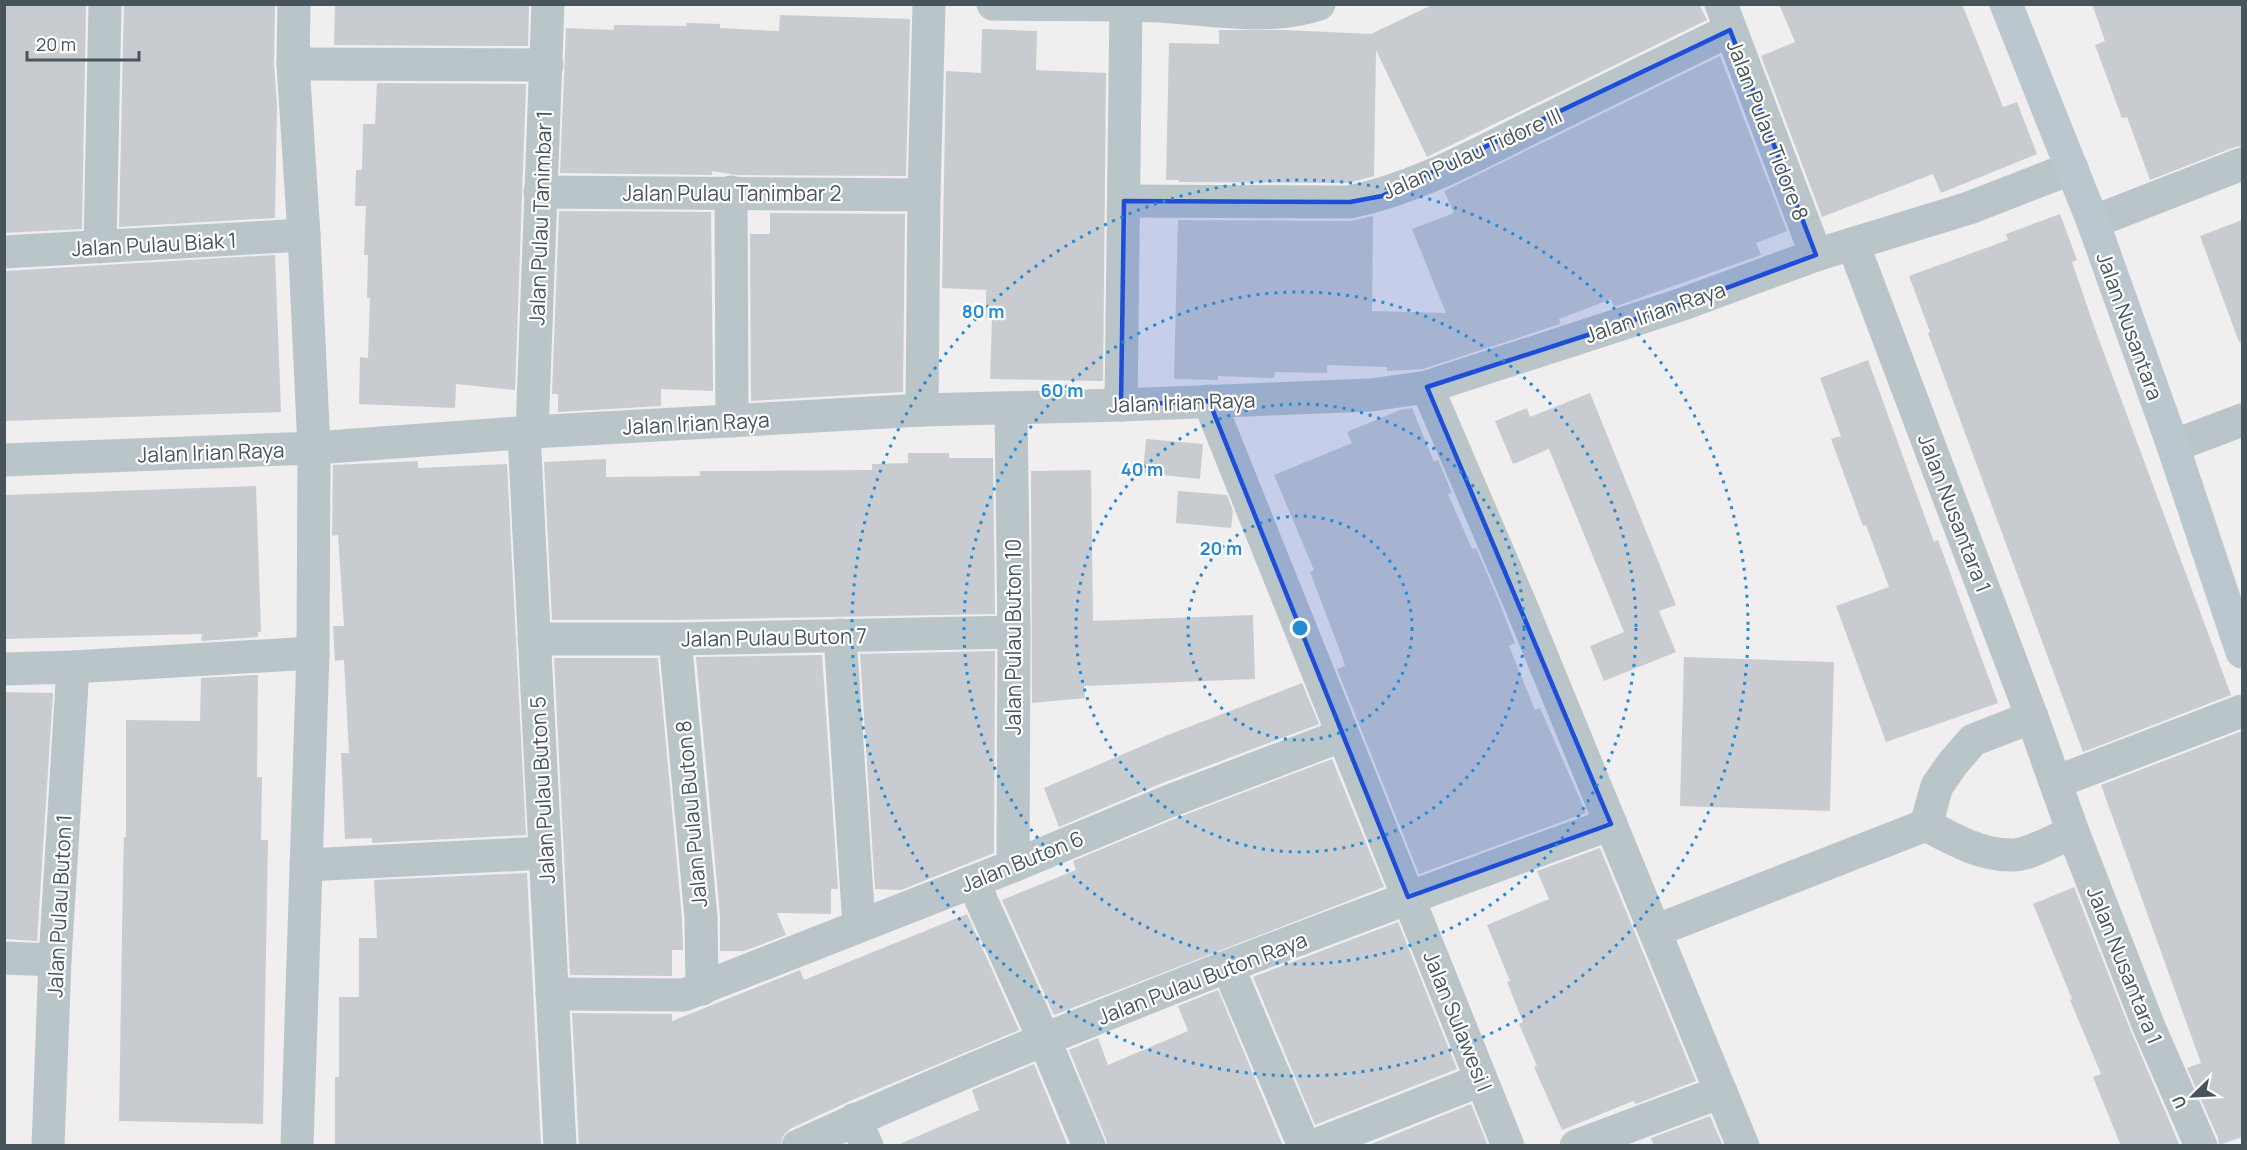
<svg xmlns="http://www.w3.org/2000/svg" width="2247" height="1150" font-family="Manrope,sans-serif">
	<rect width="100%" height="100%" fill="#f0eeee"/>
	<g fill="#c8ccd0">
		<path d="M4,4H86L82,229L4,233Z"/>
		<path d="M124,4H275L274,64L277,105L275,218L119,227Z"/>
		<path d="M335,4H529L528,46L334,45Z"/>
		<path d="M1434,4H1699L1707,20L1427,157L1376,50L1374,176L1348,183L1179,182V180H1166L1169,43L1219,44V30H1285L1371,34Z"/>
		<path d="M1779,4H1962L2003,107L2017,102L2037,154L1941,193L1933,174L1822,217L1761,56L1795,42Z"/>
		<path d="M2092,4H2242V146L2235,147L2150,180L2127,117L2122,118L2095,45L2105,41Z"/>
		<path d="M780,15L910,19L906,176L737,175L712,171V175L560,173L566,28L614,30V25L686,26L687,23L720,24V28L779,31Z"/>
		<path d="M982,29L1037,31L1036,70L1106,73L1103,381L990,379L992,319L986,318V290L942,288L946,71L981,73Z"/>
		<path d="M1720,56L1787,231L1756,243L1761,255L1614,307L1611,299L1559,319L1560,324L1423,369L1387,371V367L1327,365V373L1275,372L1274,378L1218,376V380L1174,379L1178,220L1350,221L1373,216L1372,311L1446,313L1412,229L1454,213L1444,191Z"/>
		<path d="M377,83L526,84L515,390L456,384L455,408L359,404L360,357L368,358L370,298H367L368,255H364L366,206H355L356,170H362L363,124H375Z"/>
		<path d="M559,211L711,212L713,391L661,389V406L558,412V394H552Z"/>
		<path d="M770,213L905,214L903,392L751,401L750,234H770Z"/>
		<path d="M2060,214L2077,260L2072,262L2095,329L2231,695L2083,752L1928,333L1930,332L1909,276L2008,240L2006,234Z"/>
		<path d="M2242,220V342H2239L2200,236Z"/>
		<path d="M275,255L281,412L4,421V271Z"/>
		<path d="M1868,360L1934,542L1938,540L1998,703L1886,742L1836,606L1889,587L1866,525L1863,526L1831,439L1841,436L1820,378Z"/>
		<path d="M1590,393L1676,605L1659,611L1676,652L1604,681L1590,646L1624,632L1549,449L1513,464L1495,421L1527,408L1530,417Z"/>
		<path d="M1412,408L1434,462L1438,460L1452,493L1448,494L1472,549L1476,548L1498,599L1515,643L1509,646L1535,710L1540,708L1586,813L1419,874L1337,669L1345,666L1342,656L1310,572L1314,570L1274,475L1352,443L1347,432L1400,410Z"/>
		<path d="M1146,439L1203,444L1200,479L1143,473Z"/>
		<path d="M908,453H949V458H993L995,614L675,620H552L544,462L606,459V477L700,476V471L872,470V464L908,463Z"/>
		<path d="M418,461V468L507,464L526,835L372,843V838L345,839L341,753H349L344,660L335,661L333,626H344L338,535L332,536L333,465Z"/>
		<path d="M1091,470L1093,621L1253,615L1255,679L1084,686L1085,698L1032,703L1031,471Z"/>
		<path d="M256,486L261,632H258V637L201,641L202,634L4,639V495Z"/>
		<path d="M1178,491L1227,495L1233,511L1231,528L1176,523Z"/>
		<path d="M995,651L994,853L901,890L875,889L860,654Z"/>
		<path d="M822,655L838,889H831V914L777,913L786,935L744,951H720V915L696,657Z"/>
		<path d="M1684,657L1834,662L1830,811L1680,806Z"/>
		<path d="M554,658H658L682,918L683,950H672V976L570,975Z"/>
		<path d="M258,675L257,777H262L261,840H268L263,1124L119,1121L123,873L124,837H126V720L200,721L201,678Z"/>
		<path d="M1302,683L1319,724L1160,784L1059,827L1044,788L1168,735Z"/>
		<path d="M4,692L53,693L37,941L4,939Z"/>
		<path d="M2242,731V1137L2219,1145L2218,1138L2187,1068L2201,1063L2101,785Z"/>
		<path d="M1332,759L1384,887L1054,1015L1002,900L1076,870L1073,861L1174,819Z"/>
		<path d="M1600,848L1696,1081L1636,1104L1633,1101L1562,1130L1534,1067L1537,1066L1519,1024L1523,1022L1507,982L1510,981L1487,925L1549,899L1537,871Z"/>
		<path d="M527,873L541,1146H335V1077H339V997H359V938H377L374,880Z"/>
		<path d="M2074,887L2132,1034L2180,1146H2121L2093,1077L2101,1074L2070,1000L2072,999L2033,904Z"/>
		<path d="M967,914L1019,1030L850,1101L790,1129L783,1136L780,1146H579L572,1013L672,1014V1021L800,970L804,980Z"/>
		<path d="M1398,922L1457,1069L1315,1125L1253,977Z"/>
		<path d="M1218,990L1283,1146H1107L1106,1139L1069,1050L1098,1038L1108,1065L1188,1031L1178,1006Z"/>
		<path d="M1034,1064L1068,1146H895L979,1110L972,1090Z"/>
		<path d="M1471,1104L1488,1146H1366Z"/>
		<path d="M1710,1116L1723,1146H1654L1651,1138Z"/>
	</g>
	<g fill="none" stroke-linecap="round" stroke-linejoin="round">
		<g stroke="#bac5ca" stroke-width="33">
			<path d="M294,4L293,64L304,235L314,448L313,653L297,1146"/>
			<path d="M993,4C1048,5 1103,4 1159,6C1208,9 1271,21 1319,4"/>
			<path d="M1721,4L1816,255"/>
			<path d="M293,64L547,65"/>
			<path d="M540,192L924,195"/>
			<path d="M731,192L732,421"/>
			<path d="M1124,201L1350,202C1412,189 1468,159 1524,131C1592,97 1661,64 1730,30"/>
			<path d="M2093,222L2242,164"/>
			<path d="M1853,244L2032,717L2073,832L2149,1027L2201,1146"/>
			<path d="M100,247L105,4"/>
			<path d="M4,252L304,235"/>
			<path d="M1427,387L1522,608L1743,1146"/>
			<path d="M1209,401L1508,1146"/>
			<path d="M1121,405L1126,4"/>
			<path d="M1011,408L1014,632L1013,866"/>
			<path d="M922,410L924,195L929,4"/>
			<path d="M532,432L548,4"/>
			<path d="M524,434L560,1146"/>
			<path d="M2173,446L2242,420"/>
			<path d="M4,460L314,448L532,432L922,410L1121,405L1371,395L1427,387L1683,304L1816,255L1969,208L2072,168"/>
			<path d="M840,635L859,926"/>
			<path d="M534,639H675L1014,632"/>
			<path d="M675,639L701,917L702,989"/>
			<path d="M4,669L73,667L313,653"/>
			<path d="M2056,782L2242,711"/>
			<path d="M1926,825L1937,786L1953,763L1973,740L2032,717"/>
			<path d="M306,865L545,853"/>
			<path d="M973,882L1044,1039L1089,1146"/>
			<path d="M1655,931L1926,825C1952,839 1980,855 2011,855C2028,856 2056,839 2073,832"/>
			<path d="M4,958L55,960"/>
			<path d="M1228,967L1304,1146"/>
			<path d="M552,994L684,995L1013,866L1167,802L1343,735"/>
			<path d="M855,1119L867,1146"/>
			<path d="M48,1146L55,960L73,667"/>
			<path d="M798,1146C1063,1025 1337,923 1611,824"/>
			<path d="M1313,1146L1481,1080"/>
			<path d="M1576,1146L1721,1092"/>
		</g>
		<path stroke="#bbc7cf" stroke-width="33" d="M2006,4L2093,222L2173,446L2242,652"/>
	</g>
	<path fill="#1d4ed8" fill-opacity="0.2" stroke="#1d4ed8" stroke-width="4.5" stroke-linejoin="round" d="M1730,30L1816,255L1683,304L1427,387L1611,824L1408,897L1209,401L1121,405L1124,201L1350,202L1382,196Z"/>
	<g fill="none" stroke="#248bd4" stroke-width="3" stroke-dasharray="3 6">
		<circle cx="1300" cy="628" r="112"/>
		<circle cx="1300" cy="628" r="224"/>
		<circle cx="1300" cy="628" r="336"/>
		<circle cx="1300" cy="628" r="448"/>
	</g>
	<g text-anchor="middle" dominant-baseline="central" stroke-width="4.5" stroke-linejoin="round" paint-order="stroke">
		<g font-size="21" fill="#47545a" stroke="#fff">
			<text transform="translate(1768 130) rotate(69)">Jalan Pulau Tidore 8</text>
			<text transform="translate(1472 153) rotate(-24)">Jalan Pulau Tidore III</text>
			<text x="732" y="193">Jalan Pulau Tanimbar 2</text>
			<text transform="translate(540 218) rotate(-88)">Jalan Pulau Tanimbar 1</text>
			<text transform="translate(154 244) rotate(-3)">Jalan Pulau Biak 1</text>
			<text transform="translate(1655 312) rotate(-19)">Jalan Irian Raya</text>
			<text transform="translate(2130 326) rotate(70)">Jalan Nusantara</text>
			<text transform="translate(1182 402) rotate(-2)">Jalan Irian Raya</text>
			<text transform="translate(696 423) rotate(-3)">Jalan Irian Raya</text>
			<text transform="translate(211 452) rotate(-2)">Jalan Irian Raya</text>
			<text transform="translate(1955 513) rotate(69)">Jalan Nusantara 1</text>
			<text transform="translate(774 637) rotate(-1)">Jalan Pulau Buton 7</text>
			<text transform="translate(1013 637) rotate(-90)">Jalan Pulau Buton 10</text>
			<text transform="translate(542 790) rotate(-93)">Jalan Pulau Buton 5</text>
			<text transform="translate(691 814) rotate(-95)">Jalan Pulau Buton 8</text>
			<text transform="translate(1022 861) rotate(-22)">Jalan Buton 6</text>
			<text transform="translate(59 906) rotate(-87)">Jalan Pulau Buton 1</text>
			<text transform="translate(2125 965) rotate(68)">Jalan Nusantara 1</text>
			<text transform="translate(1202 978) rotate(-21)">Jalan Pulau Buton Raya</text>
			<text transform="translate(1458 1021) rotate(68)">Jalan Sulawesi I</text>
		</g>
	</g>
	<circle cx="1300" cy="628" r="9" fill="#248bd4" stroke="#fff" stroke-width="3"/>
	<g font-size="18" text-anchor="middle" font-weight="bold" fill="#248bd4" stroke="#fff" stroke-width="4.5" stroke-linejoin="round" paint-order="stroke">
		<text x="983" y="318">80 m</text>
		<text x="1062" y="397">60 m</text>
		<text x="1142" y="476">40 m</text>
		<text x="1221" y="555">20 m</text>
	</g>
	<rect width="2247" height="1150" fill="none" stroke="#47545a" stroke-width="12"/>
	<g transform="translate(2193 1096) rotate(246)" stroke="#ffffff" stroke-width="4.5" paint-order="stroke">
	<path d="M0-4.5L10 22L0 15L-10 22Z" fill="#47545a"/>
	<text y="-9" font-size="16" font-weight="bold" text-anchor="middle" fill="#47545a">U</text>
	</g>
	<path d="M27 51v9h112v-9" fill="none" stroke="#47545a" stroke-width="3"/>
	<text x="36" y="51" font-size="18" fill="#47545a" stroke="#ffffff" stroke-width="4.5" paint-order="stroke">20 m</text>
</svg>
